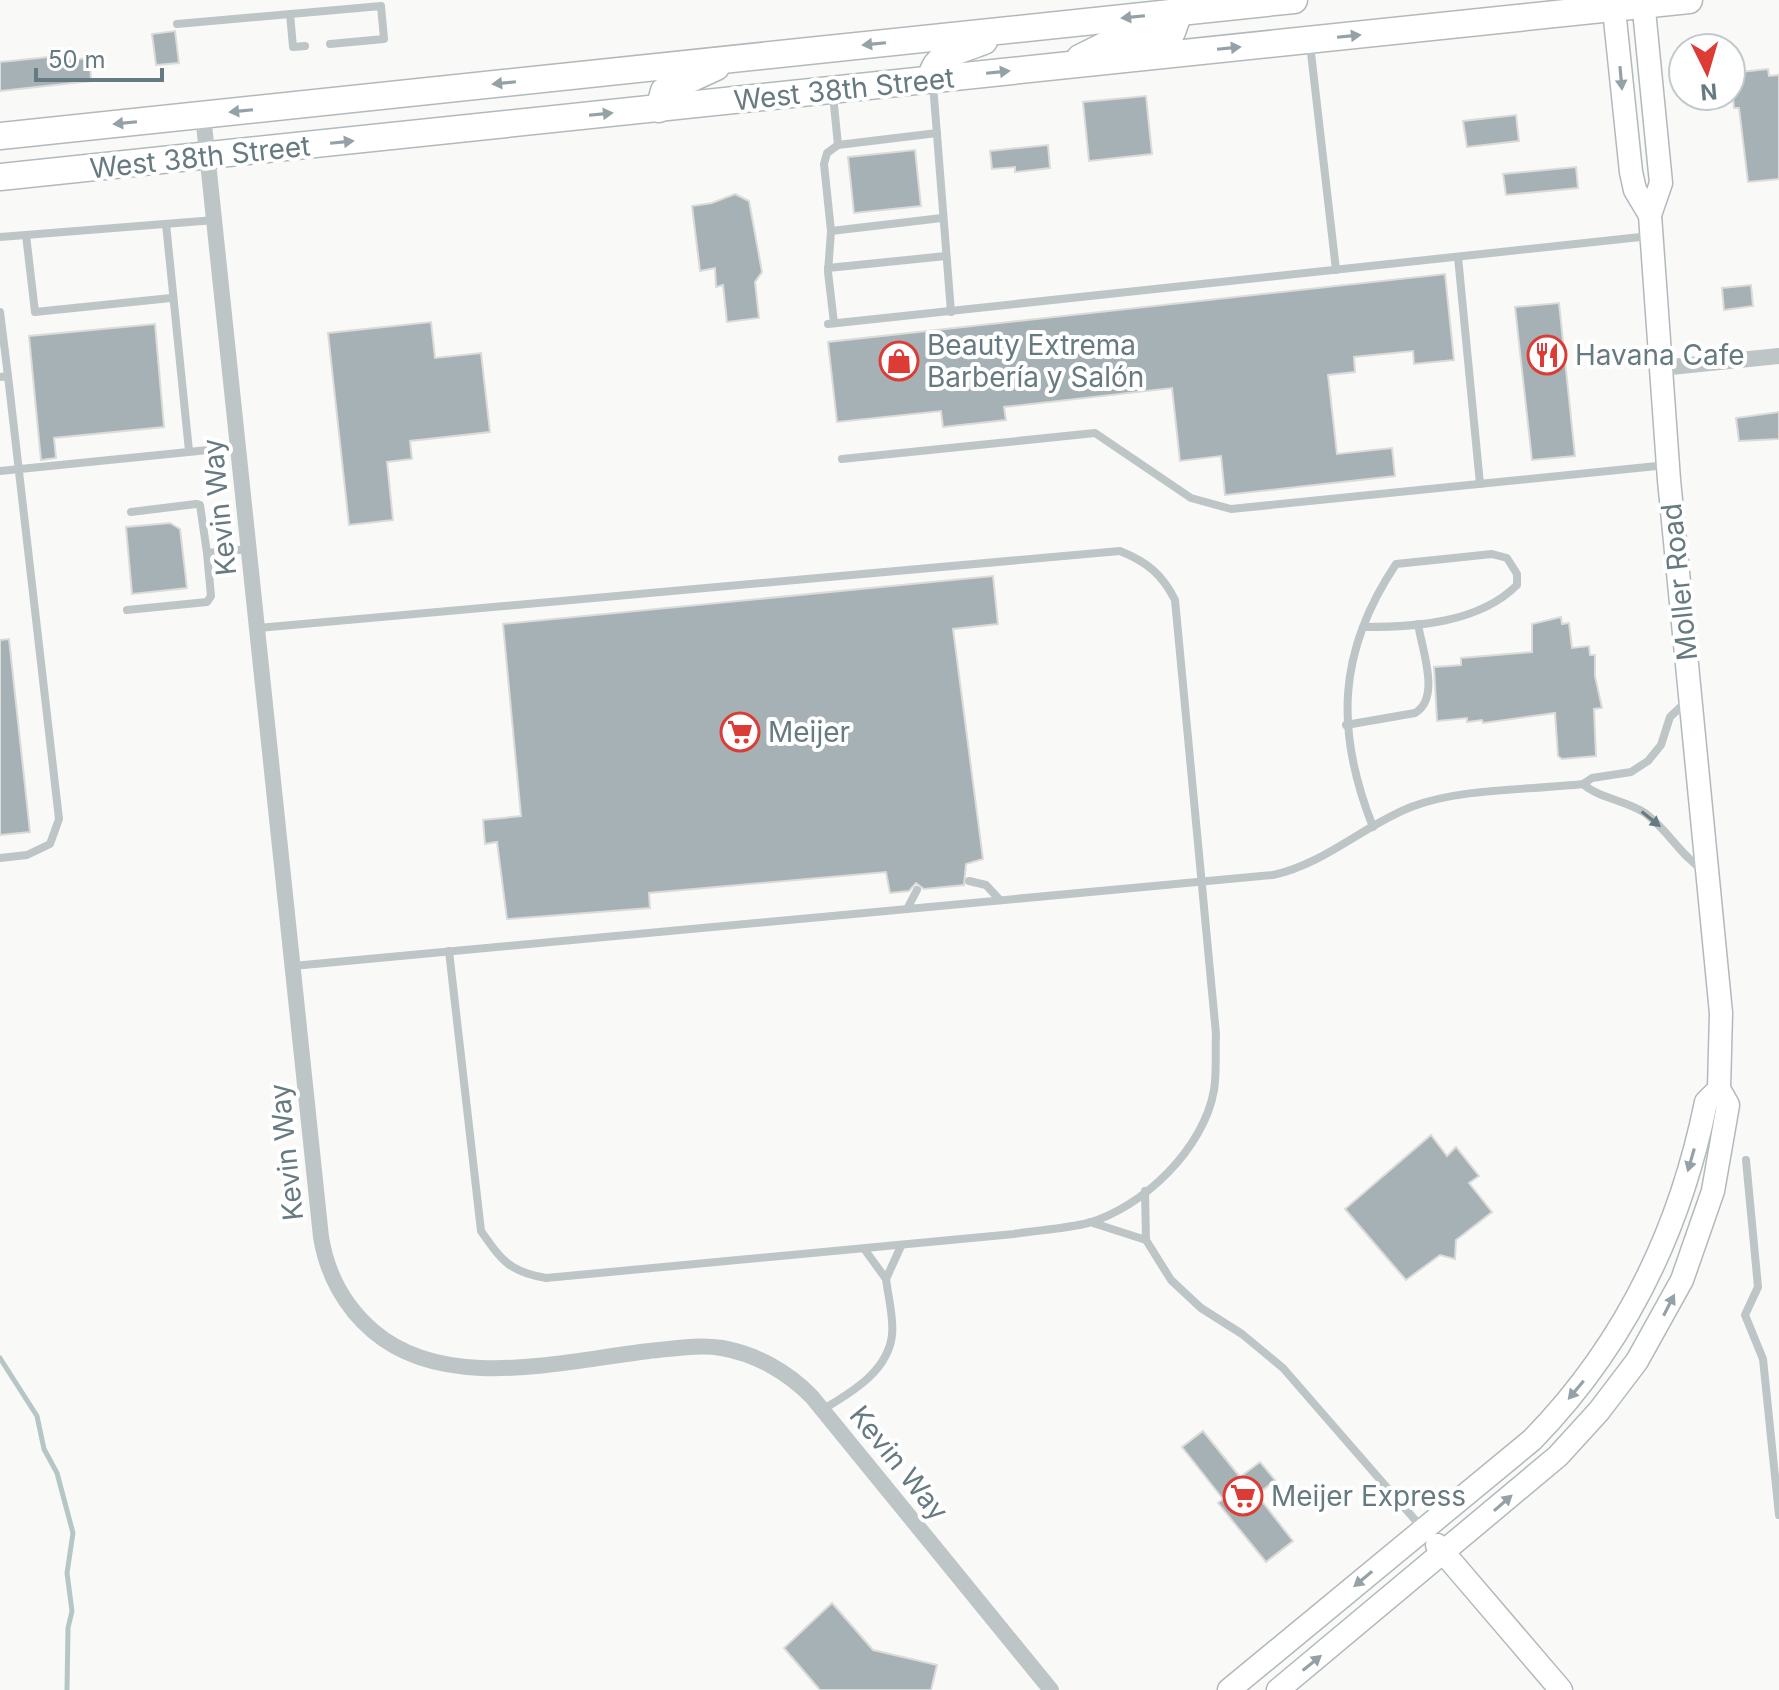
<svg xmlns="http://www.w3.org/2000/svg" width="1779" height="1690" font-family="Inter,sans-serif">
	<rect width="100%" height="100%" fill="#f9f9f7"/>
	<g fill="none" stroke-linecap="round" stroke-linejoin="round">
		<path stroke="#b6c6c7" stroke-width="5" d="M0,1358L37,1416L44,1449L57,1473L73,1533L67,1573L72,1611L68,1628L67,1690"/>
	</g>
	<g fill="#a5b1b4" stroke="#dbdbd9" stroke-width="2">
		<path d="M175,31L179,63L156,65L152,34Z"/>
		<path d="M68,55L69,60L90,58L91,81L0,91V62Z"/>
		<path d="M1768,69L1769,76L1779,75V179L1748,182L1739,108H1734L1731,73Z"/>
		<path d="M1146,96L1152,154L1089,161L1083,102Z"/>
		<path d="M1516,115L1519,141L1467,147L1463,121Z"/>
		<path d="M1048,145L1050,168L1015,172V167L992,169L990,151Z"/>
		<path d="M915,150L921,206L854,213L848,157Z"/>
		<path d="M1576,167L1578,188L1506,195L1503,174Z"/>
		<path d="M735,194L749,201L762,272L755,282L759,318L727,322L723,285L716,287L715,268L700,271L692,206L712,203Z"/>
		<path d="M1445,274L1454,360L1414,364L1413,351L1354,357L1355,372L1328,375L1337,454L1392,448L1395,476L1225,495L1221,456L1180,461L1172,388L1004,407L1006,420L943,427L941,411L837,422L828,342Z"/>
		<path d="M1751,285L1753,306L1724,310L1722,288Z"/>
		<path d="M1559,303L1575,456L1532,460L1515,307Z"/>
		<path d="M431,322L435,358L481,353L490,432L410,441L412,459L387,462L393,520L349,525L328,333Z"/>
		<path d="M155,324L164,427L54,438L56,458L41,460L29,336Z"/>
		<path d="M1779,412V439L1739,441L1736,418Z"/>
		<path d="M170,523L180,529L187,588L132,594L126,527Z"/>
		<path d="M993,576L998,624L953,629L983,859L966,864L964,885L924,889L916,883L909,891L890,893L886,872L649,893L650,908L507,919L497,842L485,844L483,820L521,816L503,624Z"/>
		<path d="M1561,617L1562,624L1569,623L1572,648L1589,646L1590,655H1595V676L1602,708L1594,709L1596,756L1562,759L1558,756L1555,713L1483,723L1482,720L1467,722V718L1437,721L1434,667L1461,665V658L1532,652V624Z"/>
		<path d="M9,639L30,832L0,835V640Z"/>
		<path d="M1431,1135L1447,1156L1456,1147L1479,1176L1469,1183L1492,1212L1456,1240L1455,1259L1440,1255L1406,1280L1345,1209Z"/>
		<path d="M1203,1431L1240,1477L1260,1462L1275,1480L1257,1495L1293,1541L1266,1562L1218,1503L1223,1499L1182,1447Z"/>
		<path d="M832,1603L873,1650L937,1665L931,1690H820L784,1648Z"/>
	</g>
	<g fill="none" stroke-linecap="round" stroke-linejoin="round">
		<g stroke="#b1b9bc" stroke-width="25">
			<g id="secondary">
				<path d="M1613,0L1631,172L1635,190L1650,215"/>
				<path d="M1437,1545L1561,1690"/>
				<path d="M1229,1690L1532,1440C1624,1346 1680,1231 1706,1102L1719,1089"/>
				<path d="M1278,1690L1558,1456L1599,1411L1637,1361L1682,1280L1713,1191L1728,1105L1719,1089L1721,1013L1669,480L1650,215L1661,183L1643,0"/>
			</g>
		</g>
		<g stroke="#b2b9bb" stroke-width="29">
			<g id="primary">
				<path d="M1080,58L1112,42L1172,32L1179,12"/>
				<path d="M932,80C931,54 965,49 984,41"/>
				<path d="M659,109L664,91L716,67"/>
				<path d="M0,136L1294,0"/>
				<path d="M0,177L1689,0"/>
			</g>
		</g>
		<g stroke="#bec5c7" stroke-width="8">
			<path d="M290,14L293,47L305,46"/>
			<path d="M177,24L381,6L384,39L330,44"/>
			<path d="M1310,44L1336,270"/>
			<path d="M933,84L951,312"/>
			<path d="M833,95L838,145L937,133"/>
			<path d="M166,224L189,451"/>
			<path d="M831,231L942,218"/>
			<path d="M26,235L35,312L171,298"/>
			<path d="M0,237L215,220"/>
			<path d="M1458,257L1480,484"/>
			<path d="M828,268L946,256"/>
			<path d="M0,312L8,376"/>
			<path d="M834,323L828,272L831,231L824,164L827,153L838,145"/>
			<path d="M828,324L1650,236"/>
			<path d="M0,377L8,376L59,819L50,844L27,855L0,858"/>
			<path d="M842,459L1095,433L1191,498L1231,509L1667,465"/>
			<path d="M0,471L238,447"/>
			<path d="M131,512L196,504L200,505L207,553L249,549"/>
			<path d="M127,610L207,602L211,596L207,553"/>
			<path d="M1365,627C1416,627 1479,623 1517,585V574L1507,558L1492,554L1396,564C1337,652 1335,731 1373,827"/>
			<path d="M258,628L1120,551C1147,562 1162,574 1175,600L1216,1034C1215,1052 1217,1072 1214,1090C1204,1148 1144,1207 1088,1223C1064,1229 1038,1230 1014,1234L546,1278C510,1272 502,1261 481,1231L449,951"/>
			<path d="M1346,725L1415,713C1441,698 1422,650 1418,624"/>
			<path d="M1583,784C1600,799 1626,800 1645,813C1668,830 1680,855 1703,870"/>
			<path d="M969,881L986,885L999,899"/>
			<path d="M907,909L917,890"/>
			<path d="M293,966L1273,875C1324,864 1363,826 1411,807C1460,788 1530,790 1583,784L1592,778L1631,772L1648,761L1661,745L1670,717L1687,701"/>
			<path d="M1746,1160L1758,1287L1745,1315L1763,1359L1779,1515"/>
			<path d="M1090,1222L1146,1240L1145,1191"/>
			<path d="M1146,1240L1171,1280L1201,1308L1242,1334L1283,1368L1423,1529"/>
			<path d="M865,1250L886,1279L901,1246"/>
			<path d="M822,1410C850,1393 888,1372 892,1335C894,1318 888,1296 886,1279"/>
		</g>
		<g stroke="#bec5c7" stroke-width="16">
			<path d="M203,115L321,1237C327,1274 345,1307 373,1331C445,1393 562,1361 649,1351C673,1349 698,1344 722,1348C756,1354 788,1372 812,1397L1051,1690"/>
			<path d="M1661,368L1779,356"/>
		</g>
		<use href="#secondary" stroke="#fff" stroke-width="22"/>
		<use href="#primary" stroke="#fff" stroke-width="26"/>
	</g>
	<defs><path id="oneway-solid" d="M-6-.8H1V-3.2L6.5 0L1 3.2V.8H-6Z" transform="scale(2)"/></defs>
	<g fill="#94a2a7">
		<use href="#oneway-solid" transform="translate(1133 17) rotate(174)"/>
		<use href="#oneway-solid" transform="translate(1349 36) rotate(-6)"/>
		<use href="#oneway-solid" transform="translate(874 44) rotate(174)"/>
		<use href="#oneway-solid" transform="translate(1229 48) rotate(-6)"/>
		<use href="#oneway-solid" transform="translate(998 72) rotate(-6)"/>
		<use href="#oneway-solid" transform="translate(1621 78) rotate(85)"/>
		<use href="#oneway-solid" transform="translate(504 83) rotate(174)"/>
		<use href="#oneway-solid" transform="translate(241 111) rotate(174)"/>
		<use href="#oneway-solid" transform="translate(601 114) rotate(-6)"/>
		<use href="#oneway-solid" transform="translate(125 123) rotate(174)"/>
		<use href="#oneway-solid" transform="translate(342 142) rotate(-6)"/>
		<use href="#oneway-solid" transform="translate(1691 1160) rotate(106)"/>
		<use href="#oneway-solid" transform="translate(1669 1305) rotate(-63)"/>
		<use href="#oneway-solid" transform="translate(1576 1390) rotate(130)"/>
		<use href="#oneway-solid" transform="translate(1503 1503) rotate(-41)"/>
		<use href="#oneway-solid" transform="translate(1363 1579) rotate(140)"/>
		<use href="#oneway-solid" transform="translate(1312 1663) rotate(-39)"/>
	</g>
	<use fill="#667a81" href="#oneway-solid" transform="translate(1651 819) rotate(39)"/>
	<defs>
		<g id="restaurant-ring" transform="scale(2)"><circle r="9.5" fill="#fff" stroke="#dc3c35" stroke-width="1.5"/><path d="M-5-6h1v4h1v-4h1v4h1v-4h1v5L-1.5 .5V6h-2V.5L-5-1ZM5-6V6H3V1.5H1.5Q1.5-4 5-6Z" fill="#dc3c35"/></g>
		<g id="shop-ring" transform="scale(2)"><circle r="9.5" fill="#fff" stroke="#dc3c35" stroke-width="1.5"/><path d="M-5-2.5h2.3a2.7 3.5 0 0 1 5.4 0H5L5.5 6h-11ZM-1.5-2.5h3a1.5 2.3 0 0 0-3 0Z" fill="#dc3c35"/></g>
		<g id="supermarket-ring" transform="scale(2)"><circle r="9.5" fill="#fff" stroke="#dc3c35" stroke-width="1.5"/><path d="M-6-5.5h2.5l.6 2H6L4.5 2H-2.5L-4.4-4H-6ZM-1.5 3.2a1.3 1.3 0 1 0 .1 0ZM3 3.2a1.3 1.3 0 1 0 .1 0Z" fill="#dc3c35"/></g>
	</defs>
	<g fill-rule="evenodd">
		<use href="#restaurant-ring" x="1547" y="355"/>
		<use href="#shop-ring" x="899" y="361"/>
		<use href="#supermarket-ring" x="740" y="732"/>
		<use href="#supermarket-ring" x="1243" y="1496"/>
	</g>
	<g text-anchor="middle" dominant-baseline="central" stroke-width="8" stroke-linejoin="round" paint-order="stroke">
		<g font-size="28" fill="#667a81" stroke="#fff">
			<text transform="translate(844 89) rotate(-6)">West 38th Street</text>
			<text transform="translate(200 157) rotate(-6)">West 38th Street</text>
			<text transform="translate(219 507) rotate(-96)">Kevin Way</text>
			<text transform="translate(1679 582) rotate(-96)">Moller Road</text>
			<text transform="translate(286 1152) rotate(-96)">Kevin Way</text>
			<text transform="translate(899 1463) rotate(51)">Kevin Way</text>
		</g>
		<g font-size="28" fill="#667a81" stroke="#fff" text-anchor="start">
			<text x="927" y="345">Beauty Extrema<tspan x="927" dy="32">Barbería y Salón</tspan></text>
			<text x="1575" y="355">Havana Cafe</text>
			<text x="768" y="732">Meijer</text>
			<text x="1271" y="1496">Meijer Express</text>
		</g>
	</g>
	<g transform="translate(1707 72) rotate(175)"><circle r="38" fill="#ffffff" stroke="#c2cacd" stroke-width="2"/>
	<path d="M0-6L14 30L0 20L-14 30Z" fill="#dc3c35"/>
	<text y="-12" font-size="22" font-weight="bold" text-anchor="middle" fill="#667a81">N</text>
	</g>
	<path d="M36 68v12h126v-12" fill="none" stroke="#667a81" stroke-width="4"/>
	<text x="48" y="68" font-size="24" fill="#667a81" stroke="#ffffff" stroke-width="6" paint-order="stroke">50 m</text>
</svg>
